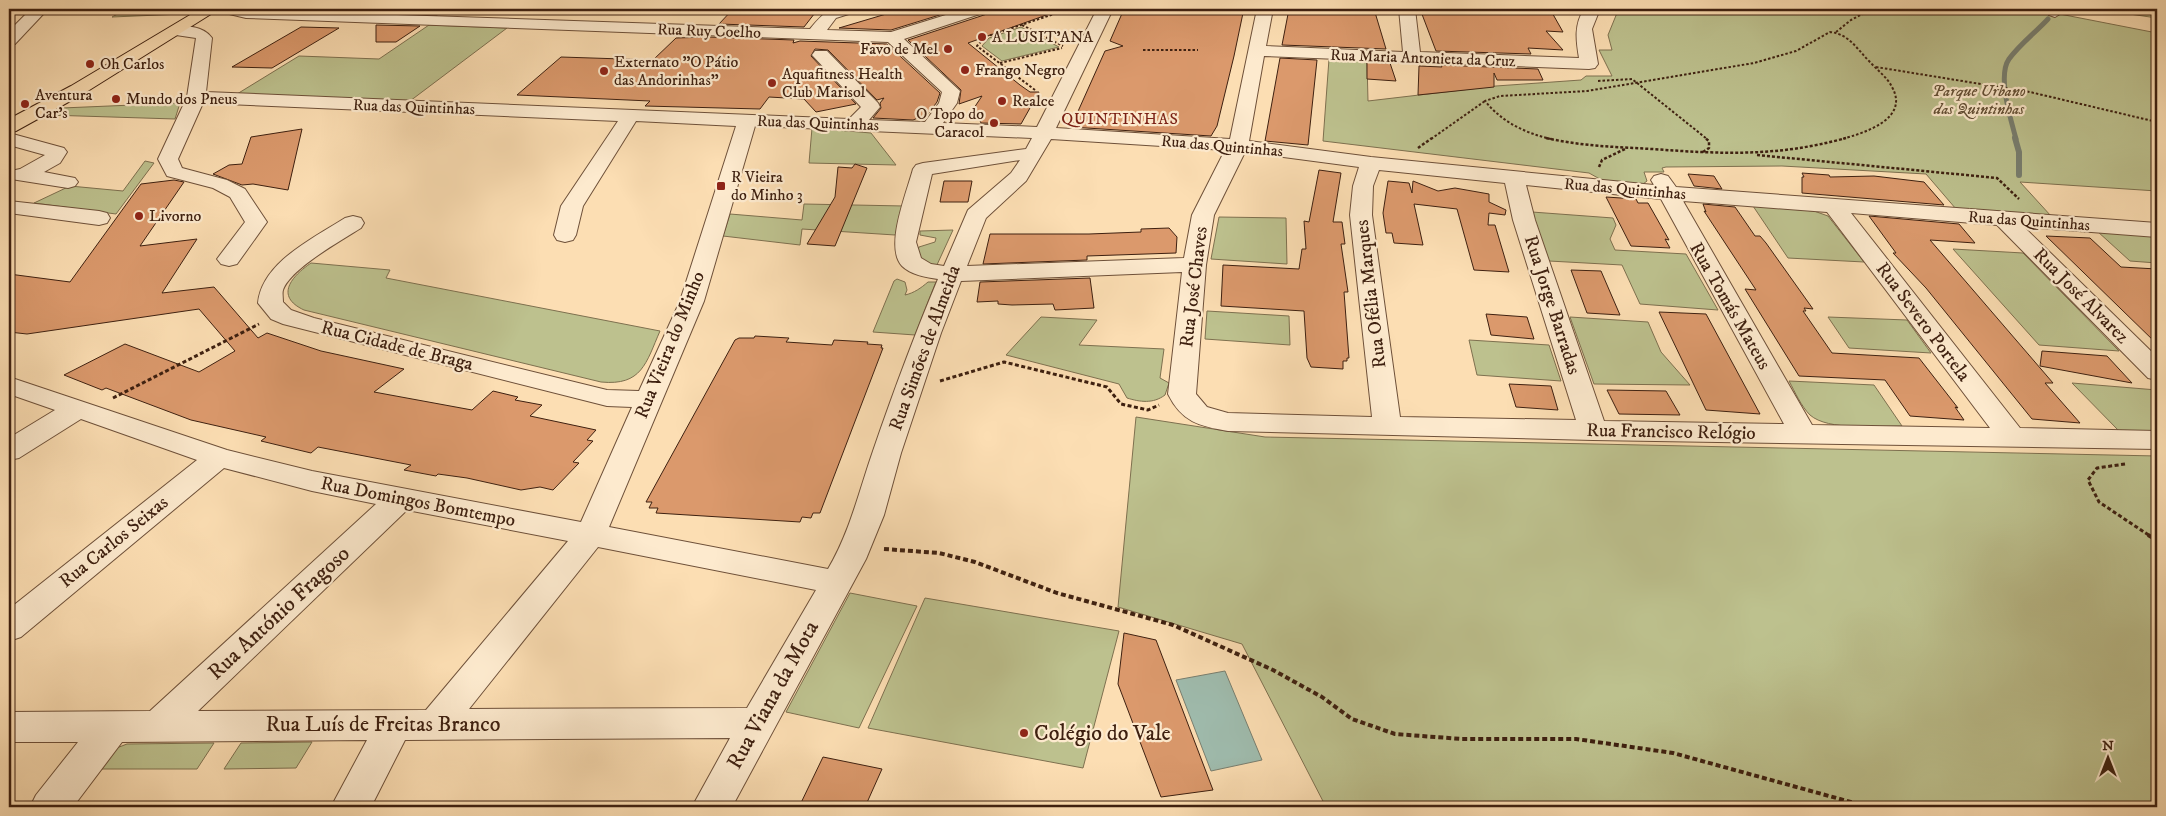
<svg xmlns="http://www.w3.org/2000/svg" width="2166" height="816" font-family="'IM FELL DW Pica',serif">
	<rect width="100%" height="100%" fill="#fcdeb3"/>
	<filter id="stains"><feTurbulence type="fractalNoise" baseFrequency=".004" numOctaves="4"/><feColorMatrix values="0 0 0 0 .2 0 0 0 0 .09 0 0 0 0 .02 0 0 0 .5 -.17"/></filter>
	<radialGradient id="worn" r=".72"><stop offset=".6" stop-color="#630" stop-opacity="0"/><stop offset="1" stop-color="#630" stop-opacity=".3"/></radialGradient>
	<g fill="#bdc18e" stroke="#7e704f">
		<path d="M127,9H190L182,14L112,17Z"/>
		<path d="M613,9H674L669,14L610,12Z"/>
		<path d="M1607,9H2034L2157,33V191L2020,182L2051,216L1956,209L1926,174L1782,166L1666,167L1662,168L1664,172H1644L1647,181L1643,184L1607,183L1589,173L1323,141L1329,59L1367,61L1368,101L1496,86L1581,80L1586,76H1612L1599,50H1612L1608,35L1617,13Z"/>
		<path d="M2095,9H2157V18Z"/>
		<path d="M429,25L507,28L410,101L237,94L299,56L379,59Z"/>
		<path d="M1021,27L1059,47L1002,61L982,46L989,38Z"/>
		<path d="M180,103L175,119L48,115L62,108Z"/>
		<path d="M812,128L871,133L896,165L809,163Z"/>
		<path d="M145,161L154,163L116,214L34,203L70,186L123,191Z"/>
		<path d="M804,204L904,206L895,235L802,229L800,245L723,236L730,214L802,220Z"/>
		<path d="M1753,206L1814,211L1828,216L1864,262L1788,258Z"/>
		<path d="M1532,212L1613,218L1616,225L1610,239L1615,250L1686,254L1718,310L1640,304L1622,265L1549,261Z"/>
		<path d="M1219,217L1286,218L1287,264L1211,259Z"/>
		<path d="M953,230L936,267L924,263L916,253L919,247L935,242L936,238L920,235V231Z"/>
		<path d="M2097,231L2157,237V263L2130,261Z"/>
		<path d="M1953,249L2023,253L2119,351L2039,345Z"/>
		<path d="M311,263L390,270L386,278L660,331C646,363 642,386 601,382L304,310C274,296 292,276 311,263Z"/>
		<path d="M897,279L905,282L907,290L905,295C914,293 921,288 928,282H936L915,335L873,332L894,281Z"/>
		<path d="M1207,311L1289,316L1290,345L1205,339Z"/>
		<path d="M1041,317L1097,320L1079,345L1164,349L1160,378L1169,383L1165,395C1153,404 1140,402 1127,398L1119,384L1006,355Z"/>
		<path d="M1570,317L1648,322L1661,352L1690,385L1594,384Z"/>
		<path d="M1828,317L1907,320L1931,353L1849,348Z"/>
		<path d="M1469,340L1549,345L1561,381L1477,375Z"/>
		<path d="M1789,381L1874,385L1902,426C1878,426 1828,431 1810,415C1801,406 1795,392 1789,381Z"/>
		<path d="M2072,383L2157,390V431H2119Z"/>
		<path d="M1136,417L1265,437L2157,456V807H1326L1242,644L1118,607Z"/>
		<path d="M850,593L917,606L859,728L786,712Z"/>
		<path d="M925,598L1119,631L1083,768L868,728Z"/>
		<path d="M312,742L296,768L224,769L241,743Z"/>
		<path d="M214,743L197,769H96L114,749L127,744Z"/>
	</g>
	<path fill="#9fbcae" stroke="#787e6f" d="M1225,671L1262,760L1211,771L1176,680Z"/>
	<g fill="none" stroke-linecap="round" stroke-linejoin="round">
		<path stroke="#787e6f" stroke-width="5" d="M2016,139C2011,120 1997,76 2009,59C2020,44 2036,32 2048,19"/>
		<path stroke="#787e6f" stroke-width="6" d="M2015,138L2019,152V175"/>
	</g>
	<g fill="#db996c" stroke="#3e2010">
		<path d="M376,9H446L437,15L376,12Z"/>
		<path d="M733,9H818L804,27L719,24Z"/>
		<path d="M903,9H959L891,30L839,28Z"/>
		<path d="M990,9H1052V13L968,43L1020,85L1030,92H1039L1021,124L981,123L974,108L982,96L959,104L961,90L908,40L987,14Z"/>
		<path d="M1124,9H1241L1240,13H1243L1234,56L1217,126L1211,136L1071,127L1105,51L1123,46L1110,41Z"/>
		<path d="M1289,9H1374L1386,49L1282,45Z"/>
		<path d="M1420,9H1550L1563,32L1546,31L1563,50L1528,48L1531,54L1436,51Z"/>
		<path d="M376,25L420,26L396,42H376Z"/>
		<path d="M301,27L339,28L272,68L232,67Z"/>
		<path d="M708,37L794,40L793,43L800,41L887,44L940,93L937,102L928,114L913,120L873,118L881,108L880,103L884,98L877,100L828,50L815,49L811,56L856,104L816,112L804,99L769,97L760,109L645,106L650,101L517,95L561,57L653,60L676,38Z"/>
		<path d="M1280,58L1317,60L1308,145L1265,141Z"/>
		<path d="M1367,62L1390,63L1396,81L1367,79Z"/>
		<path d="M1441,65L1538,69L1543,80H1497L1494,73V87L1418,95L1419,66L1442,67Z"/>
		<path d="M302,129L288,190L253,184L242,185L213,174L229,165L242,164L251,137Z"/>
		<path d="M855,164L867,168L835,246L807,244L835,197L838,167L852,168Z"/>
		<path d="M1319,170L1341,173L1333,222H1342L1345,244H1341L1348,292H1344L1349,358H1347V361H1343V369L1311,367L1307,358L1304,311L1221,306L1223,265L1299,269L1302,249H1306L1304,221L1309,222Z"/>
		<path d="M1802,173L1829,175L1830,177L1874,176L1924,182L1944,205L1802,193V177H1804Z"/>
		<path d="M1688,174L1714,176L1722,189L1694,186Z"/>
		<path d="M174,180L184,182L140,246L197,239L162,293L214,287L258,338L267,333L321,351L404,369L374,392L472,410L493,391L518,397L515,400L542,405L530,416L596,430L587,440L593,441L573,462L579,463L553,490L540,487L521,490L467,478L438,474L436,476L404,470L411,465L318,447L311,453L261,441L266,437L191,420L106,388L102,390L64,375L125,344L199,372L235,351L199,309L27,334L9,332V274L70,282L141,184Z"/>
		<path d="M944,181H972L968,202H940Z"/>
		<path d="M1388,181L1409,183L1412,193L1413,181L1438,191L1455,188L1489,194V202L1506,210L1505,215L1489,213L1488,225H1495L1509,272L1474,270L1457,209L1414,204L1423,245L1394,243L1392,233H1386L1383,213Z"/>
		<path d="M1606,197L1636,199L1638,203H1648L1669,240L1665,239L1670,248L1631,246Z"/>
		<path d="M1703,204L1735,207L1755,236H1760L1766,243L1813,309L1804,308L1806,311H1803L1832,353L1919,358L1958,408L1955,407L1964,420L1910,416L1885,380L1799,376L1745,289L1756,290L1704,211L1706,212Z"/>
		<path d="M1869,216L1959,224L1975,243L1930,240L2053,383H2045L2080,423L2032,419L1926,288L1893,253H1896Z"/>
		<path d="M1169,228L1177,237L1176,253L1087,256V260L983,264L990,234H1089L1141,232V229Z"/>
		<path d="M2046,236L2090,238L2121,267L2157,269V344Z"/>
		<path d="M1571,270L1601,271L1620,315L1587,313Z"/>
		<path d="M1090,278L1094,308L1055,310L1053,304L1012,305L998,304V301L977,302L980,282Z"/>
		<path d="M1659,312L1706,314L1760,414L1706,410Z"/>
		<path d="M1486,314L1527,317L1534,339L1491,335Z"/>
		<path d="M755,336L789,338L786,342L832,345L834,340L868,342L867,344L882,345L881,348H883L820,513H813L811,518L802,517L800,522L656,513L658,508H649L652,502H646L735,340L739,338H754Z"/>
		<path d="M2042,351L2107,356L2132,383L2040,366Z"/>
		<path d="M1509,384L1551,386L1558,410L1516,407Z"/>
		<path d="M1607,390L1666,391L1680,415L1619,414Z"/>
		<path d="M1124,633L1156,640L1213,790L1161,797L1118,684Z"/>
		<path d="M823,757L882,769L865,807H799Z"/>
	</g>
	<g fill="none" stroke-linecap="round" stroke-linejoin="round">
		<g stroke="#6e5039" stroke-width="2">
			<g id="minor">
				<path d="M31,9H48L15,44L9,45V31Z"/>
				<path d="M219,9L810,29C828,7 829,9 857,9L855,12L836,18L827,30L891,32L965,9H988L986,12L904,39L960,91L957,103L943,123L1037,127L1097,9H1113L1056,128L1230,139L1257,9H1273L1266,46L1403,52L1399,9H1415L1420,52L1579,58C1576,40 1574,25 1584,9H1600L1592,29L1598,64L1595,68L1589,69L1264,56L1249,141L1371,157L1654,185L1651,180L1654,176L1661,174L1668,176L1676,187L2157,223V237L2024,227L2157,357V380L2148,378L1997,225L1851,213L2020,428L2157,431V449L1593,440L1228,431C1199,426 1182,422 1168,394L1182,272L961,281L941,333L901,453L884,515L866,559L732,807H692L730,738L405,740L371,807H331L367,740L122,742L73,807H30L36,795L78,742H9V712L150,711L376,504L312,491L224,468L21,637L9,641V609L197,460L81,419L19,458L9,460V438L55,410L9,394V377L227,450L312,471L581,522L632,407L607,406L283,324L271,319L258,303C262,262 314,238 345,218L353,216L361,218L364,223L361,228C342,240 290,269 283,290C282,293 283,298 283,302L291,310L314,318L607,390L639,391L680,301L736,126L636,121L583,206L576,235L573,240L565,242L557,240L554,235L561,206L618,121L203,103L178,159L182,168L227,180L245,189L267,222L237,264L229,266L221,264L217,259L245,222L230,197L213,188L167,176L158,159L187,97L196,38L169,34L167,31L169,28C184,24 204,26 212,38L206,92L849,119L861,107L812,55L815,51H827L878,103L880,107L869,120L925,122L939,103L942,92L888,42L246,18L221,12ZM755,126L1032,138L1026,149L923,163L916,165L913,169C907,192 884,247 902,266C911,275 926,277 938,279C914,336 893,393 873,451C859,491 850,532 828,569L609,527L704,301ZM1051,139L1225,150L1192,215L1184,258L967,266L986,218L1026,181ZM1245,152L1359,167L1353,186L1350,215L1372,417L1228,413L1207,407L1196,394L1206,265L1214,215ZM1020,160L1011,173L968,210L944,266L931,264L921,258L916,242L932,174ZM1379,170L1505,183L1513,220L1576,420L1400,417L1372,215L1373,186ZM1526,185L1661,199L1784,424L1604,421L1535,220ZM1683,201L1827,212L1990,428L1812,425ZM407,510L568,541L426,710L198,711ZM598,547L816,590L747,708L469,709Z"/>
				<path d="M2046,9H2062L2063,12L2055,17L2049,15Z"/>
				<path d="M9,133L64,148L67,152L60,163L44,172L75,178L78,182L75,186L68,188L11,179L9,173L11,171L20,169L45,155L9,145Z"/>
				<path d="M9,201L99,211L107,213L110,218L107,223L99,225L9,213Z"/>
			</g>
		</g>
		<g stroke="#3e2010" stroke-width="2">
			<path id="major" d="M200,9H219L83,94L16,131L9,133V119L71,86Z"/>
		</g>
		<g stroke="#3e2010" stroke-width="2" stroke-dasharray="2.5 2" stroke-linecap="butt">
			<path d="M1022,25L1063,46"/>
			<path d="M1836,32L1851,20L1872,9"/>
			<path d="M1143,50H1198"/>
			<path d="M1000,63L1062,48"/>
			<path d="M1876,67L2030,92L2157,122"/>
			<path d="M1598,81L1632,79L1707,139"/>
			<path d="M1035,90L977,46L985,37L1069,9"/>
			<path d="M1431,139L1485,101"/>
			<path d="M1551,139C1525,133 1502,122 1485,101L1500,96L1587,91L1754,63L1796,51L1830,32C1849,34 1857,49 1869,61C1877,70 1887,77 1892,87C1910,119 1864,133 1842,139"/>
		</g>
		<g stroke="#3e2010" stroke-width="2.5" stroke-dasharray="3 2" stroke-linecap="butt">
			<path d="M1546,138C1581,146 1616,147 1652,149C1722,154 1777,157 1846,138"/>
			<path d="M1418,148L1432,138"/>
			<path d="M1703,152L1709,148V141L1705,138"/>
			<path d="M1757,155L1997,178L2019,199"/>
			<path d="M1599,167L1602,160L1625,149"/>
		</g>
		<g stroke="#3e2010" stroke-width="3" stroke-dasharray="4 2.5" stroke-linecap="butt">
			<path d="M940,381L1004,362L1107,387L1121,404L1148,410L1159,405"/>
			<path d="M113,398L259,324"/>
			<path d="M2125,464L2097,468L2088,480L2099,502L2150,536"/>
		</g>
		<g stroke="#3e2010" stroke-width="4" stroke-dasharray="5 3" stroke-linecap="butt">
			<path d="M2148,535L2157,540"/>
			<path d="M884,549L939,553L975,562L1057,593L1173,625L1273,670L1322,697L1352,719L1395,734L1462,739H1576L1673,753L1869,807"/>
		</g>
		<use href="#minor" fill="#fdeace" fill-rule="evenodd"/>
		<use href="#major" fill="#fcdeb3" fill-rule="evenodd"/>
	</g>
	<g fill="#8f2418" stroke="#fdeace" stroke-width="2">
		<circle cx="982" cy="37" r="5"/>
		<circle cx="948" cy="49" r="5"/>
		<circle cx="90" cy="64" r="5"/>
		<circle cx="965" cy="70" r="5"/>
		<circle cx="604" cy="71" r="5"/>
		<circle cx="772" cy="83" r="5"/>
		<circle cx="116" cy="99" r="5"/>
		<circle cx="1002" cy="101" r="5"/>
		<circle cx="25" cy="104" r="5"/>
		<circle cx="994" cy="123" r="5"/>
		<rect x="716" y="181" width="10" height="10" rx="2.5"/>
		<circle cx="139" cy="216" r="5"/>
		<circle cx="1024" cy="733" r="5"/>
	</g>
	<g text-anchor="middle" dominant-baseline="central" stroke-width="4.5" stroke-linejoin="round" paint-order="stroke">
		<g font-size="16" fill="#3e2010" stroke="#fdeace">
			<text transform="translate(709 31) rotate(2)">Rua Ruy Coelho</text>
			<text transform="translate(1423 58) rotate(2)">Rua Maria Antonieta da Cruz</text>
			<text transform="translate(414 107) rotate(2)">Rua das Quintinhas</text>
			<text transform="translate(818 123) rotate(2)">Rua das Quintinhas</text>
			<text transform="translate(1222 146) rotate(5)">Rua das Quintinhas</text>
			<text transform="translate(1625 189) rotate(5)">Rua das Quintinhas</text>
			<text transform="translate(2029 221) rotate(4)">Rua das Quintinhas</text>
		</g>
		<g font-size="16" fill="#3e2010" stroke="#fdeace" text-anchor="start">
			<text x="992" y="37">A LUSIT'ANA</text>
			<text x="938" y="49" text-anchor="end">Favo de Mel</text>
			<text x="614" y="62">Externato "O Pátio<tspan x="614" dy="18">das Andorinhas"</tspan></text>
			<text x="100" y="64">Oh Carlos</text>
			<text x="975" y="70">Frango Negro</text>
			<text x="782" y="74">Aquafitness Health<tspan x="782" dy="18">Club Marisol</tspan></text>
			<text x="35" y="95">Aventura<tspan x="35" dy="18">Car's</tspan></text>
			<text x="126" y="99">Mundo dos Pneus</text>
			<text x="1012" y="101">Realce</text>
			<text x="984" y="114" text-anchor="end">O Topo do<tspan x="984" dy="18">Caracol</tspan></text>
			<text x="731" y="177">R Vieira<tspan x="731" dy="18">do Minho 3</tspan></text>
			<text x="149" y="216">Livorno</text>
		</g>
		<g font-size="16" font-style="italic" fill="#645036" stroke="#fdeace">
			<text x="1979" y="91">Parque Urbano<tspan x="1979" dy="18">das Quintinhas</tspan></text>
		</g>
		<g font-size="16" letter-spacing="1" fill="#7a1f14" stroke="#fdeace">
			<text x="1120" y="119">QUINTINHAS</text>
		</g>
		<g font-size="19" fill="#3e2010" stroke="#fdeace">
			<text transform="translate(1194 287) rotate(-83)">Rua José Chaves</text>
			<text transform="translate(1371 294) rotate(-97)">Rua Ofélia Marques</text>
			<text transform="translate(2081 296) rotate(45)">Rua José Alvarez</text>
			<text transform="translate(1552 305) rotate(72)">Rua Jorge Barradas</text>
			<text transform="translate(1730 306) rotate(60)">Rua Tomás Mateus</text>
			<text transform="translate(1923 322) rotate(53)">Rua Severo Portela</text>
			<text transform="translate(670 345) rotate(-68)">Rua Vieira do Minho</text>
			<text transform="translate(397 346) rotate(14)">Rua Cidade de Braga</text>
			<text transform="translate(925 348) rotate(-70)">Rua Simões de Almeida</text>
			<text transform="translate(1671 432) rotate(1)">Rua Francisco Relógio</text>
			<text transform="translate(418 502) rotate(11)">Rua Domingos Bomtempo</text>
			<text transform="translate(114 542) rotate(-39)">Rua Carlos Seixas</text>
		</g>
		<g font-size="22" fill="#3e2010" stroke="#fdeace">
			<text transform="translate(279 613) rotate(-43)">Rua António Fragoso</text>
			<text transform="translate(773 695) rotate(-61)">Rua Viana da Mota</text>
			<text x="383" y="724">Rua Luís de Freitas Branco</text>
		</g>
		<g font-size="22" fill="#3e2010" stroke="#fdeace" text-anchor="start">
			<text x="1034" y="733">Colégio do Vale</text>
		</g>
	</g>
	<rect width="2166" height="816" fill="none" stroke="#fcdeb3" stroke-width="30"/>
	<rect x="10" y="10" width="2146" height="796" fill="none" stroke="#3e2010" stroke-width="2.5"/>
	<rect x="15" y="15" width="2136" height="786" fill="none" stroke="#3e2010"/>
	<g transform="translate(2108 758)" stroke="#fdeace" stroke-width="4" paint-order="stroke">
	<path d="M0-4L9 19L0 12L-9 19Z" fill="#3e2010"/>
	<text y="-8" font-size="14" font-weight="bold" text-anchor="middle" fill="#3e2010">N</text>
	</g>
	<rect width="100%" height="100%" filter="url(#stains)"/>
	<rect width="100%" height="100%" fill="url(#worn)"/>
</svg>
